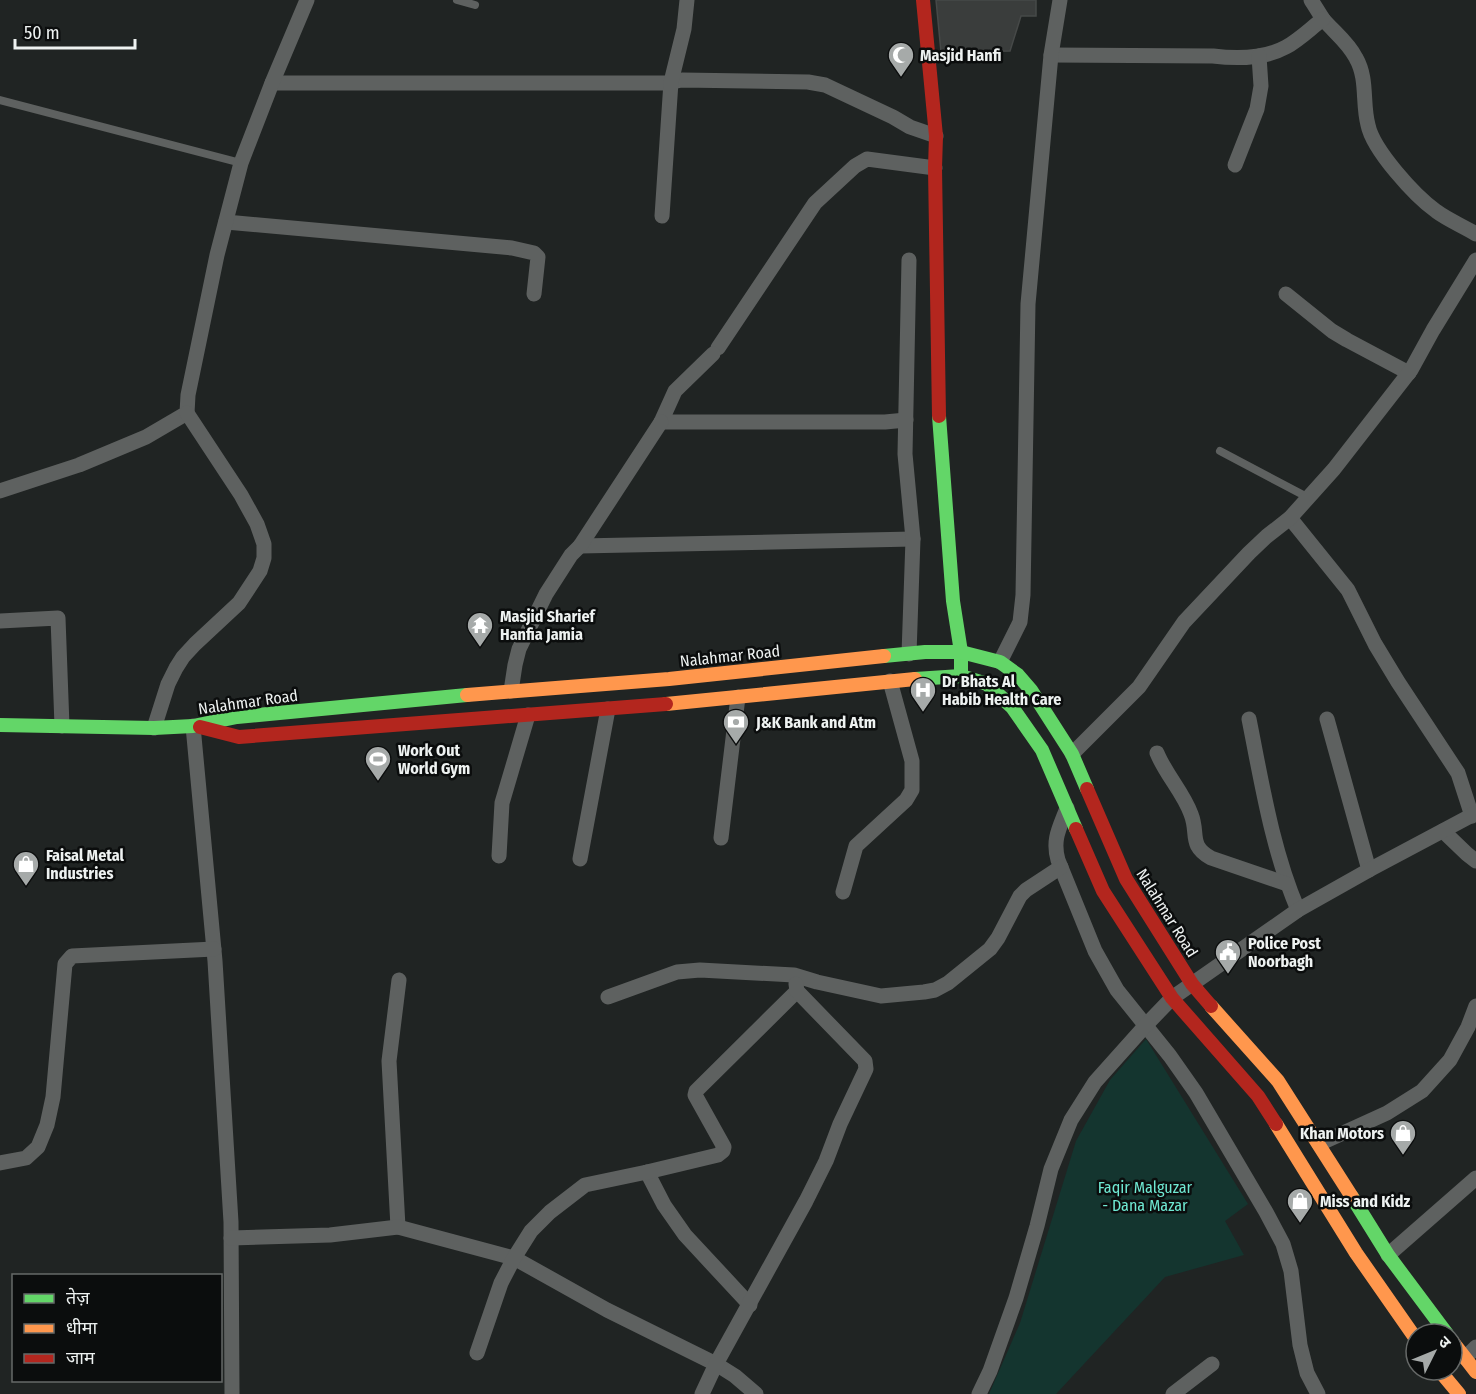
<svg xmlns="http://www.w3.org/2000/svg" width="1476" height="1394" font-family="'Fira Sans Condensed','Noto Sans Devanagari',sans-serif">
	<rect width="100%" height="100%" fill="#202423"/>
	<path fill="#14352f" d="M1146,1039L1248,1204L1225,1221L1244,1255L1165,1277L1056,1394H989L1020,1323L1076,1141L1110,1080Z"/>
	<path fill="#3a3d3c" stroke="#464948" stroke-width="1.5" d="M936,0H1036V16H1021L1010,51L941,52Z"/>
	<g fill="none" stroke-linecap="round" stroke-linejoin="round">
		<g stroke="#5e6160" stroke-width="8">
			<path d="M457,0L475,5"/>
			<path d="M0,100L241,163"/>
			<path d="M1220,451L1309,498"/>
		</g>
		<g stroke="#5e6160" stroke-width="15">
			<path d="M1311,0C1315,6 1319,13 1323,19C1334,32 1348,42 1356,58C1368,79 1362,103 1368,125C1373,150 1415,196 1436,211C1448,220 1463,226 1476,234"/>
			<path d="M1051,55L1213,56C1237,59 1264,59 1286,47C1299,40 1311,28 1323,19"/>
			<path d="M272,83H667L682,80L808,82L825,85L893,117L910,127L936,136"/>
			<path d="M1235,165L1257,109L1261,86L1259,56"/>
			<path d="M662,216L671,82L684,29L687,0"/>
			<path d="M226,222L512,248L534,253L538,257L534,294"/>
			<path d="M1286,294L1332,331L1347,340L1409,373"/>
			<path d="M718,348L815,203L855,166L867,159L935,168"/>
			<path d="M713,354L675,391L661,422H885L906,420"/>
			<path d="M0,491L79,465L146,437L187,413L188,395L217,255L241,163L272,83L307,0"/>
			<path d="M1290,518L1348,590L1375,644L1398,682L1458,773L1472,816"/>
			<path d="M580,546L913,539"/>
			<path d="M0,621L58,618L62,726"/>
			<path d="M909,654L913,539L905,454L909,260"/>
			<path d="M1000,662L1020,622L1023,595L1028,304L1051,55L1060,0"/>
			<path d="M511,691L515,665L519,649L546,594L571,555L580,546L661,422"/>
			<path d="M1249,719C1262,784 1272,849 1298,910"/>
			<path d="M1327,719L1369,870"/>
			<path d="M193,726L215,961L231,1222L232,1394"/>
			<path d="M154,728L168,684L176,668L183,657L195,644L239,603L260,571L264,558V544L257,524L241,495L187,413"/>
			<path d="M1157,753C1166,775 1183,792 1191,814C1199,834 1188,845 1211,858L1287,884"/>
			<path d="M1072,754L1139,687L1184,622L1249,553L1267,536L1290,518L1334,469L1411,370L1433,330L1476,260"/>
			<path d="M1067,808C1060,827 1052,839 1058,860L1095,951L1117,990L1170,1056L1196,1093L1266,1212L1283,1244L1291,1271L1300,1345L1307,1373L1318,1394"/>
			<path d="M1443,831L1467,854L1476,861"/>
			<path d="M721,838L738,697"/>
			<path d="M499,856L502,803L528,715"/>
			<path d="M580,859L608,709"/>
			<path d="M843,892L856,846L906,800L912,790V761L890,681"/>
			<path d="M608,997L677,972L700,970L794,975L817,982L881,996L924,992L935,990L948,983L990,949L998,938L1020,896L1026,890L1061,867"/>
			<path d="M1319,1144L1387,1113L1422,1091L1450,1060L1468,1027L1476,1006"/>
			<path d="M0,1163L26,1158L38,1147L47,1125L53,1097L65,964L72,956L214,949"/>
			<path d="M647,1172L664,1205L685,1235L750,1305"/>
			<path d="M398,1227L389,1061L399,980"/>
			<path d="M231,1238L330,1235L398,1227L514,1258L607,1310L716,1364L735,1376L756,1394"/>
			<path d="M1388,1255L1476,1178"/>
			<path d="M477,1353L501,1283L514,1258L531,1231L550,1212L585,1185L647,1172L718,1155L723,1151L724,1147L695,1095L696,1091L797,991"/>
			<path d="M1465,1358L1476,1347"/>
			<path d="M702,1394L716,1364L806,1201L826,1161L840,1124L866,1069L865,1061L797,991L796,984"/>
			<path d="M979,1394L990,1371L1016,1298L1037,1226L1051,1169L1071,1120L1095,1082L1146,1025L1172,998L1298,910L1369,870L1476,813"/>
			<path d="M1173,1394L1212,1364"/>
		</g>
		<g stroke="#63d668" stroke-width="14">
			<path d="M939,416L953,601L961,652V676"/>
			<path d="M884,656L925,652H961L1000,662L1018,675L1031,690L1072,754L1087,789"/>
			<path d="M915,679L961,676L987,684L1012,707L1042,750L1076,829"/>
			<path d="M0,725L154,728L193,726L237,717L467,695"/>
			<path d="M1352,1197L1388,1255L1447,1334"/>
		</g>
		<g stroke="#ff974d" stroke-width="14">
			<path d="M467,695L669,679L884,656"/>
			<path d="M666,704L915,679"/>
			<path d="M1211,1006L1278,1081L1352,1197"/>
			<path d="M1276,1124L1356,1253L1416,1339"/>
			<path d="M1452,1341L1476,1372"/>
			<path d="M1439,1370L1459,1394"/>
		</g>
		<g stroke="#b3261e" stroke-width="14">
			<path d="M923,0L936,136L935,168L939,416"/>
			<path d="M200,727L239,737L666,704"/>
			<path d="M1087,789L1126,879L1192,984L1211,1006"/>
			<path d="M1076,829L1103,891L1172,998L1258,1096L1276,1124"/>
		</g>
	</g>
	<defs>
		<g id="mosque-pin" transform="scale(1.35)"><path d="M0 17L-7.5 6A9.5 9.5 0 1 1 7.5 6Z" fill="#a6aaa9" stroke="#0b0d0d"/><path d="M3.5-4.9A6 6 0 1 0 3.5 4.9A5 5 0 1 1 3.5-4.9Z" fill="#fff"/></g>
		<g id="temple-pin" transform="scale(1.35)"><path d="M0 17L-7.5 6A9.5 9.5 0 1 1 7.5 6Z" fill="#a6aaa9" stroke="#0b0d0d"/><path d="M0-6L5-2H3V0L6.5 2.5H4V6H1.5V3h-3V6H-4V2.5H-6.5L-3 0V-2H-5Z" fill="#fff"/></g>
		<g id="hospital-pin" transform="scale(1.35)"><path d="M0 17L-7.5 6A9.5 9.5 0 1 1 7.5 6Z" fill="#a6aaa9" stroke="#0b0d0d"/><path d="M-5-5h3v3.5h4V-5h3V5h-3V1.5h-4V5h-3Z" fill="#fff"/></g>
		<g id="bank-pin" transform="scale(1.35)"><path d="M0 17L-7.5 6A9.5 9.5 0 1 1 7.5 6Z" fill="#a6aaa9" stroke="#0b0d0d"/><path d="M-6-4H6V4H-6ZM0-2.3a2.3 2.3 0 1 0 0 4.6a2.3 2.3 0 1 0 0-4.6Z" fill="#fff"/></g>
		<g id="stadium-pin" transform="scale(1.35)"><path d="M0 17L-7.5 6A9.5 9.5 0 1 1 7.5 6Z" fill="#a6aaa9" stroke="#0b0d0d"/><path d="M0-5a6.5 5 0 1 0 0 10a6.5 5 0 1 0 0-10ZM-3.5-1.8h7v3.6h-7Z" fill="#fff"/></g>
		<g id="shop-pin" transform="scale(1.35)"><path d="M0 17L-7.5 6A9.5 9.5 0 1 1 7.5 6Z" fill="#a6aaa9" stroke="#0b0d0d"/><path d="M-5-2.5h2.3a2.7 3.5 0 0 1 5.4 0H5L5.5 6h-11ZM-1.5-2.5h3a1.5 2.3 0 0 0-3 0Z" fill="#fff"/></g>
		<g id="civic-pin" transform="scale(1.35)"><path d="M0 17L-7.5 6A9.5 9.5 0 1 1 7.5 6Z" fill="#a6aaa9" stroke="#0b0d0d"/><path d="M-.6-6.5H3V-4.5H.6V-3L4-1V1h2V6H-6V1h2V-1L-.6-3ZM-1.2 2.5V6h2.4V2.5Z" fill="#fff"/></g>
	</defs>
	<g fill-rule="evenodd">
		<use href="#mosque-pin" x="901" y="55"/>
		<use href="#temple-pin" x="480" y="625"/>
		<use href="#hospital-pin" x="923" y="690"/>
		<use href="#bank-pin" x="736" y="722"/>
		<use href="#stadium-pin" x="378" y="759"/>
		<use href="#shop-pin" x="26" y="864"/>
		<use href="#civic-pin" x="1228" y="952"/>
		<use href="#shop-pin" x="1403" y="1133"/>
		<use href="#shop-pin" x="1300" y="1201"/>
	</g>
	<g text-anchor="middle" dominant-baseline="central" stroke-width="5" stroke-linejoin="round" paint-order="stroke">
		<g font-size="16" font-weight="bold" fill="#eef2f1" stroke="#0b0d0d" text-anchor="start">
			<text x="920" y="55">Masjid Hanfi</text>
			<text x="500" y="616">Masjid Sharief<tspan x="500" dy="18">Hanfia Jamia</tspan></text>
			<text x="942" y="681">Dr Bhats Al<tspan x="942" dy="18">Habib Health Care</tspan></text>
			<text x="756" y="722">J&amp;K Bank and Atm</text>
			<text x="398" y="750">Work Out<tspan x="398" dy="18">World Gym</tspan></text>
			<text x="46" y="855">Faisal Metal<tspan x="46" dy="18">Industries</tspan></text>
			<text x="1248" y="943">Police Post<tspan x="1248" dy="18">Noorbagh</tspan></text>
			<text x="1384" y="1133" text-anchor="end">Khan Motors</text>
			<text x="1320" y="1201">Miss and Kidz</text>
		</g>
		<g font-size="16" fill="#eef2f1" stroke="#0b0d0d">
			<text transform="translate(730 656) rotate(-6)">Nalahmar Road</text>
			<text transform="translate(248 702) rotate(-8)">Nalahmar Road</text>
			<text transform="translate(1167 913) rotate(58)">Nalahmar Road</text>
		</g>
		<g font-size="16" fill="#6fe9d3" stroke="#0b0d0d">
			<text x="1145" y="1187">Faqir Malguzar<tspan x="1145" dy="18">- Dana Mazar</tspan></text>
		</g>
	</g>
	<rect x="12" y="1274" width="210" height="108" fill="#0b0d0d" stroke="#666968" stroke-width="1.5"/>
	<rect x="24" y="1294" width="30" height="9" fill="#63d668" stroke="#666968" stroke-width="1.5"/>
	<text x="66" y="1304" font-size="18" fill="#eef2f1">तेज़</text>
	<rect x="24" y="1324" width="30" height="9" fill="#ff974d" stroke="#666968" stroke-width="1.5"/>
	<text x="66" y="1334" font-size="18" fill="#eef2f1">धीमा</text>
	<rect x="24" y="1354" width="30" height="9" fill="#b3261e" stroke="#666968" stroke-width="1.5"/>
	<text x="66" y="1364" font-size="18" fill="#eef2f1">जाम</text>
	<g transform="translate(1434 1352) rotate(47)"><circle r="28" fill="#0b0d0d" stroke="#666968" stroke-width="1.5"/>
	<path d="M0-4.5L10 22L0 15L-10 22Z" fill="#a6aaa9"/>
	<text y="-9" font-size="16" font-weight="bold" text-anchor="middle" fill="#eef2f1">उ</text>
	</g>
	<path d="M15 39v9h120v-9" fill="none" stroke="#eef2f1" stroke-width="3"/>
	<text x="24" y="39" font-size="18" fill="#eef2f1" stroke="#0b0d0d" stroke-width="4.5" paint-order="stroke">50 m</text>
</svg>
